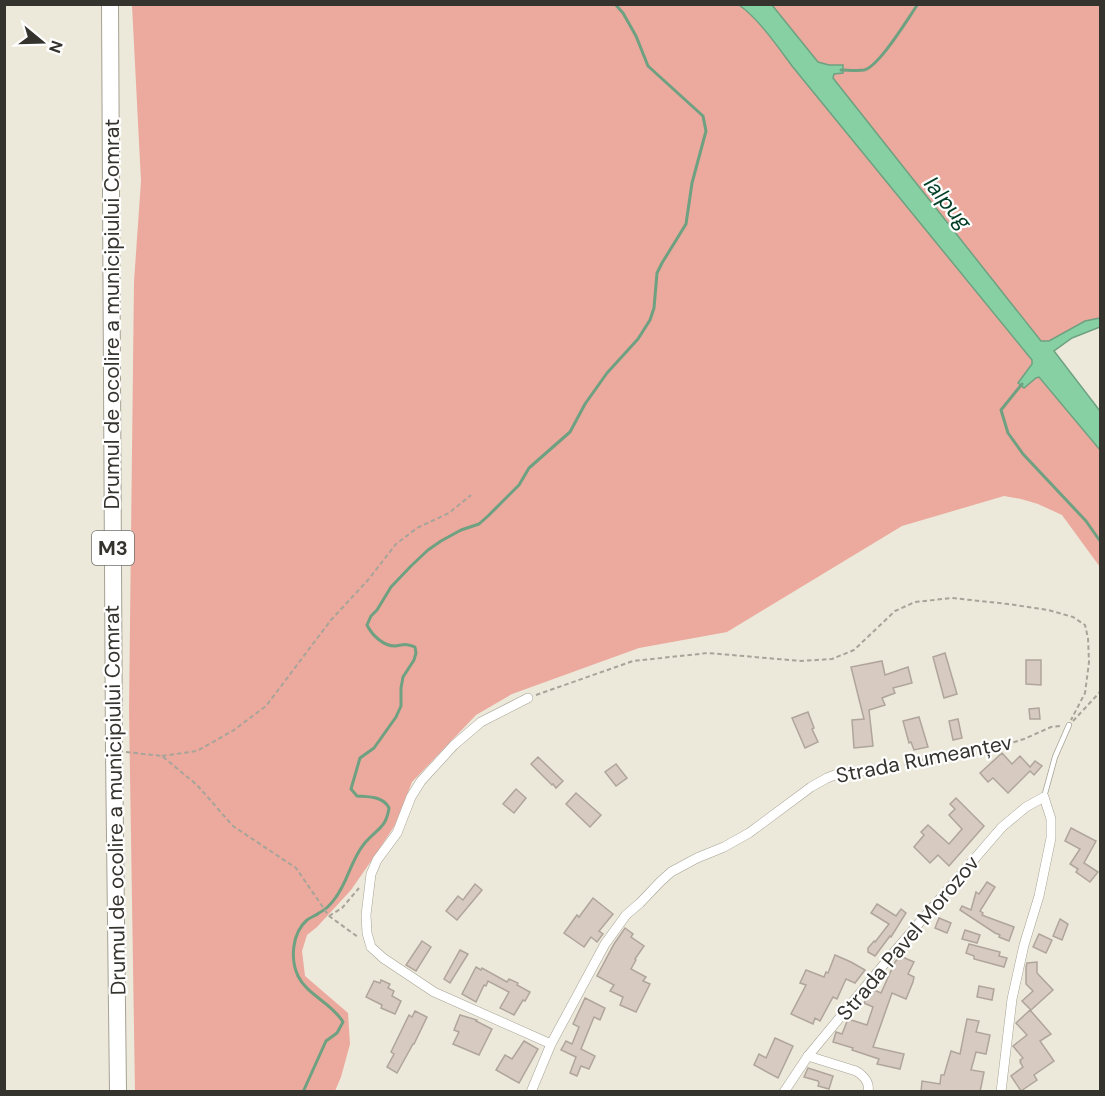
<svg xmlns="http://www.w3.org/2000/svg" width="1105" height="1096" font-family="'DM Sans',sans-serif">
	<rect width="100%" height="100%" fill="#ece8da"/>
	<g fill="#eca99d">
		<path d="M132,5H739C758,18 778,47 792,66L1032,360V364L1018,383L1024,388L1039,376L1100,450V567L1062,515L1038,504L1021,499L1004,496L902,526L727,632L639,648L512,694L476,715L412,782L395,825L378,851L351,890L317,927L307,935L302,951L305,976L348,1013L350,1044L341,1077L335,1091H135L129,710L134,282L141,181Z"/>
		<path d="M772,5H1100V318L1085,321L1049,341H1041L832,78L834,74L829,65L818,62Z"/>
	</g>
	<path fill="#86d0a4" stroke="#6ea181" stroke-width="1.5" d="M739,5H772L818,62L829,65H843V73L834,74L833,78L1041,341H1049L1085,321L1100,318V327L1072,338L1054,351L1100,411V450L1039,377L1036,378L1024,388L1018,383L1032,364V360L792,66C778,47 758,18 739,5Z"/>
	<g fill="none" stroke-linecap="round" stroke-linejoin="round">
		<g stroke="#6ea181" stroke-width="3">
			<path d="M841,70C848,70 857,71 864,70C879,67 908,18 918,4"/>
			<path d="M1022,384L1001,410L1008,433L1023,454L1086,521L1100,541"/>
			<path d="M303,1092L326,1041L337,1033L343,1022C332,1003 307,995 298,976C290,959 292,933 307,920C311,917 315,916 319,913C325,910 332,903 336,897C348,881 351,860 364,844C376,829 386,829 389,808C383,796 369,797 357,796L351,789L360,758L374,748L396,717L401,706V688L403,677L414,660L416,653L415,647C407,643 403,645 395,646C383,646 372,635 367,625L371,616L377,610L391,587L411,566L428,550L441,541L461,530L479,524L488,516L519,485L529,468L570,432L585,404L607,373L638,339L650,320L654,308L657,273L662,263L686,224L692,183L706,131L703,116L648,66L636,36L623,13L615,4"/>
		</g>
	</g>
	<g fill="#d7cbc1" stroke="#b0a59b" stroke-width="1.5">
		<path d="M945,653L957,694L944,698L933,657Z"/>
		<path d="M1026,660H1041V685L1026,684Z"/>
		<path d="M882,661L885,675L908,667L912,683L893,688L895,693L882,698L885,705L869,710L873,746L854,748L852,720L864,719L851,667Z"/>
		<path d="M1039,708L1040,719H1030L1029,709Z"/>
		<path d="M808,712L814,728L812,729L818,742L805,748L792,718Z"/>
		<path d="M919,717L928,747L914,750L911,742L909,743L903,721Z"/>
		<path d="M958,719L962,738L953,740L949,721Z"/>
		<path d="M1002,753L1012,764L1020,756L1030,767L1035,761L1042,766L1034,775L1030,771L1008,793L993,778L988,782L980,773Z"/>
		<path d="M538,757L563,781L556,788L553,784L552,785L531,764Z"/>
		<path d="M616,764L627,778L616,786L605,772Z"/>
		<path d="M516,789L526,798L514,813L503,804Z"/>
		<path d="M576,793L601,815L590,827L566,804Z"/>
		<path d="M956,798L984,826L949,866L938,855L930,863L914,847L924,835L921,832L928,825L949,844L962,829L949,815L955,809L950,804Z"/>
		<path d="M1071,828L1096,841L1084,863L1098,872L1090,882L1076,872L1078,869L1070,864L1080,849L1065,841Z"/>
		<path d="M987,882L995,887L980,911L983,913L982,915L987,917L1014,927L1009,941L999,937L1000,935L995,933L960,910L962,906L971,910L976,892L979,894Z"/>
		<path d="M475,884L482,890L457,920L446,911L458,896L463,900Z"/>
		<path d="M593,898L613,914L599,931L603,934L597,942L591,937L584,947L564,933L577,915L579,917Z"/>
		<path d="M877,904L896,916L901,909L906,913L891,937L890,936L875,956L868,952V948L874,941L875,942L889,924L871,913Z"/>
		<path d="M939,918L951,923L947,933L935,928Z"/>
		<path d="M1060,919L1068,924L1062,940L1053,936Z"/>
		<path d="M625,928L633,934L631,937L644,946L635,959L636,960L631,969L646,977L643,981L650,984L636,1012L620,1005L623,997L610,991L614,985L597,976L614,944Z"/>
		<path d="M965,930L980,935L977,943L962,939Z"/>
		<path d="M1039,934L1052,940L1046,953L1033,947Z"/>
		<path d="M422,941L431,947L416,971L406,965Z"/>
		<path d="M969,944L1000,952L999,956L1007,958L1004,967L974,959V956L966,953Z"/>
		<path d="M460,950L468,954L450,983L444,979Z"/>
		<path d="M835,955L851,962L865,970L855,983L846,979L837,999L833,997L820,1021L815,1018L813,1024L791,1014L806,985L800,983L806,970L824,977L826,972L828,973Z"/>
		<path d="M900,956L914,962L908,974L914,977L913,982L906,999L892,993L873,1047L904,1054L900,1069L877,1064L879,1059L852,1050L853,1048L833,1042L836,1032L842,1034L848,1019L867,1025L873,1007L864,1003L868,994L872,989L881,993L895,962Z"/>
		<path d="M1037,962V973L1053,990L1031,1010L1022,1001L1033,991L1026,984V967L1027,963Z"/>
		<path d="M476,967L481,970L482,968L507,982L509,979L518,983L517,985L530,992L525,1001L523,1000L514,1015L500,1008L509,992L488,981L486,986L484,985L476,1002L462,994Z"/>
		<path d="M381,980L390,984L388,988L394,991L392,996L401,1001L395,1014L381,1008L382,1005L366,997L374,981L380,983Z"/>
		<path d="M979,986L994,989L992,1000L977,997Z"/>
		<path d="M585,998L605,1008L600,1020L594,1017L581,1049L595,1056L589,1069L581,1066L577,1076L570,1073L576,1057L561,1050L566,1041L572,1044L579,1027L573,1024Z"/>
		<path d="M1030,1010L1051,1034L1040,1041L1054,1061L1034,1075L1037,1080L1021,1091L1011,1076L1023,1067L1020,1062L1021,1061L1020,1060L1023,1058L1013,1046L1027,1035L1016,1023Z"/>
		<path d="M415,1011L427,1017L414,1044H413L397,1073L387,1067L394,1054L391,1052L409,1015L412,1017Z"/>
		<path d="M460,1015L477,1020L476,1021L492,1029L479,1055L453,1044L459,1032L454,1030Z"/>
		<path d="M967,1019L979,1021L976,1032L990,1035L986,1054L976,1052L971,1070L984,1072L980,1092H921L922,1081L940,1084L941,1075H944L951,1051L960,1054Z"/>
		<path d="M775,1038L793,1046L778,1078L754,1065L759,1054L766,1058Z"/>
		<path d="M524,1041L538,1049L519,1083L496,1070L505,1055L512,1059Z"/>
		<path d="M808,1068L833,1076L829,1089L818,1086L819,1083L818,1081L804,1077Z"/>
	</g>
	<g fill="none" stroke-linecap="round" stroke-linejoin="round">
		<g stroke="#a5a294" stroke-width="6">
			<path id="lane" d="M1044,797L1055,757L1069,725"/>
		</g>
		<g stroke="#a5a294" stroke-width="10">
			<g id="street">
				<path d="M528,698L481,722L454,745L421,781L411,797L397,833L377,860L371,874L366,915L367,933L371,947L383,958L434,992L551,1044"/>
				<path d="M808,1056L856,1071C864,1076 870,1082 868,1092"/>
				<path d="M531,1092L551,1044L605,944L626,915L640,903L660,882L671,872L697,858L724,847L749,833L811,787L827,778L840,773L896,768"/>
				<path d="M784,1092L808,1056L895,951L1002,827L1026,807L1044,797L1051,819V838L1039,896L1024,945L1012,999L1001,1092"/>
			</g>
		</g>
		<g stroke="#a5a294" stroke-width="18">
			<path id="highway" d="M110,4L114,751L118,1092"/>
		</g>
		<g stroke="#a7a49a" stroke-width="2" stroke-dasharray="4.5 3" stroke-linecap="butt">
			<path d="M536,695L633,661L708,653L801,661L832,659L854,650L895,611L915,602L952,598L1008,604L1048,610L1073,617L1085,625L1088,638L1089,662L1085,693L1071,720"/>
			<path d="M1073,721L1100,692"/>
			<path d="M126,752L162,756L197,785L233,826L296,868L329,916L358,937"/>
			<path d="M162,756L197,751L234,730L266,706L331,620L368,580L396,544L417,528L449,513L471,495"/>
			<path d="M904,765L975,745L1008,744L1024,739L1051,727L1060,726"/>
			<path d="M329,916L342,908L359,888"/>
		</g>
		<use href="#lane" stroke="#fff" stroke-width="4.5"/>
		<use href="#street" stroke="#fff" stroke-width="9"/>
		<use href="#highway" stroke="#fff" stroke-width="16"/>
	</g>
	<g text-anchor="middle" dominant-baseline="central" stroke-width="4.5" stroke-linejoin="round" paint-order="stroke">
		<rect fill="#fff" stroke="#72706d" stroke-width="1.5" x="92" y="531" width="42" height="34" rx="4.5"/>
		<g font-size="20" font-weight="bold" fill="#35332e">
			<text x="113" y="548">M3</text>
		</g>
		<g font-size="21" fill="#35332e" stroke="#fff">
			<text transform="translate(112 314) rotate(-90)">Drumul de ocolire a municipiului Comrat</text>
			<text transform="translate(924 759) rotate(-11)">Strada Rumeanțev</text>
			<text transform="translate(115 800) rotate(-91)">Drumul de ocolire a municipiului Comrat</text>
			<text transform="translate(908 938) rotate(-50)">Strada Pavel Morozov</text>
		</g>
		<g font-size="22" font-style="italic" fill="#023f24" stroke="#fff">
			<text transform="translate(948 203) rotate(51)">Ialpug</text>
		</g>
	</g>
	<rect width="1105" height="1096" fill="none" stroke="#35332e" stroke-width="12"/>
	<g transform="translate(42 42) rotate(109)" stroke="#ffffff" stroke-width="4.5" paint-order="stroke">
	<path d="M0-4.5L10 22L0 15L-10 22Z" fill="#35332e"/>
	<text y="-9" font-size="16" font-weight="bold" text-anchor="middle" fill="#35332e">N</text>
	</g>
</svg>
